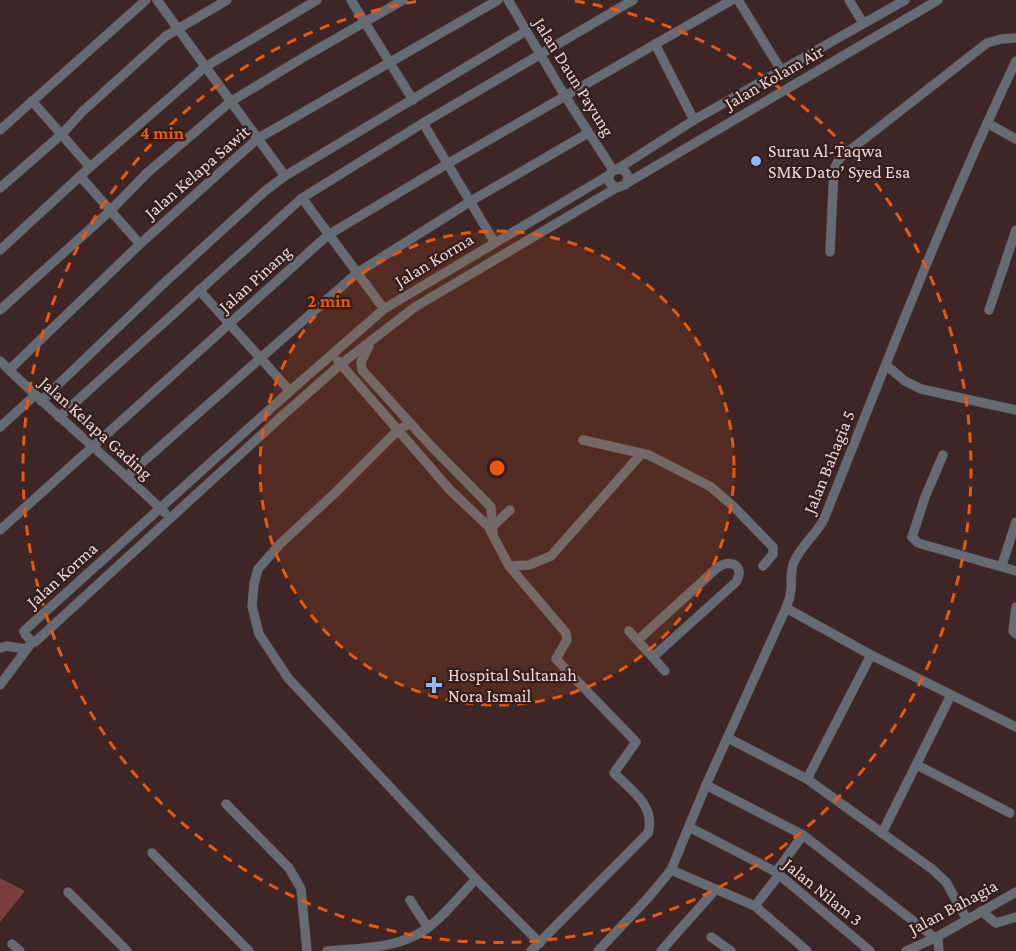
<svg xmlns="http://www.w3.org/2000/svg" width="1016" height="951" font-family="'Crimson Pro',serif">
	<rect width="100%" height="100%" fill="#3e2626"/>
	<path fill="#793f3e" d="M0,878L25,891L0,922Z"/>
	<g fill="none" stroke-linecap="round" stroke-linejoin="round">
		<g stroke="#594242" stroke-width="10">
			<g id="minor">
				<path d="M157,0L285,176"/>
				<path d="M351,0L413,100"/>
				<path d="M508,0L565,96L613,170"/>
				<path d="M738,0L781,70"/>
				<path d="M849,0L863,23"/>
				<path d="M655,44L694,120"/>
				<path d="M32,101L90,167"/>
				<path d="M423,123L495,243"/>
				<path d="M987,123L1016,139"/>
				<path d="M0,130L146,0"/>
				<path d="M619,168L694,120L905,0"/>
				<path d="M609,175V182L616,188L625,185C630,179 628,173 622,169L613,170L609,175L384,309L290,391L24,631L25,634L32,642H35L282,416L341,364L415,307L616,188"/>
				<path d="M80,176L140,244"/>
				<path d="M627,183L938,0"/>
				<path d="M0,188L62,134L82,112L166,36L227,0"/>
				<path d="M302,198L384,309"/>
				<path d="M0,250L90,167L205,67L317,0"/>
				<path d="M830,252L834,169L840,158L987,43L1001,39L1016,38"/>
				<path d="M199,290L290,391"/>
				<path d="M0,310L110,211L147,173L230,102L304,57L403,0"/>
				<path d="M989,310L1016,230"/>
				<path d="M369,346L361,362L362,370L431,446L491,507L493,534"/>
				<path d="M0,361C53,414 111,460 165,513"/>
				<path d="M338,361L450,490L488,526L509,566L566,633L567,640L556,659L636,742L614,773C631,790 656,806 648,833L531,951"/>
				<path d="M886,365L905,381L921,389L1016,410"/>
				<path d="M9,370L140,244L257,139L498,0"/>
				<path d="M41,401L162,285L265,191L285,176L526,31"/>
				<path d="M59,417L302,198L423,123L633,0"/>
				<path d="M410,423L397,431L336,492L280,544L258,569L254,584L252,606L259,634L288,678L476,879L540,943"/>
				<path d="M0,427L34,396"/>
				<path d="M583,440L649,455L711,487L733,506L773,547V554L763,566"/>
				<path d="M943,455L925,497L912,537L918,543L1016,571"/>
				<path d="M127,476L357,273L471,201L588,133"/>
				<path d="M489,526H493L510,510"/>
				<path d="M0,530L328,235L447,164L732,0"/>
				<path d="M1002,565L1016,522"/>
				<path d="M509,566L529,565L551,556L642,453"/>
				<path d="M1016,607L1013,631L1016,634"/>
				<path d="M786,608L871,655L1016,727"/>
				<path d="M629,631L665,671"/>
				<path d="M638,640L717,568C729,558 746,565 736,582L653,657"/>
				<path d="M0,648L7,646L26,649"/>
				<path d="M0,685L32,642"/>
				<path d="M728,738L807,779L932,869L946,882L966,918"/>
				<path d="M917,765L1010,813"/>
				<path d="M807,779L871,655"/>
				<path d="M706,785L803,835L935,938L938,941L939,951"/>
				<path d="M226,804L289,868L301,889L307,951"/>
				<path d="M689,827L776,872L870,951"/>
				<path d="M882,833L951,695"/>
				<path d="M152,853L249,951"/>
				<path d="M671,870L755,906L807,951"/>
				<path d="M776,872L803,835"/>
				<path d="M68,892L127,951"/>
				<path d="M410,900L428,928"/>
				<path d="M755,906L778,876"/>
				<path d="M981,911L996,923L1016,917"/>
				<path d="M711,937L731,951"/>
				<path d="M12,944L20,951"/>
				<path d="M327,951C361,948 398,949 426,929C444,917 461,894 476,879"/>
				<path d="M598,951L648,898L671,870L706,785L786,608C787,604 790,599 790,595C793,583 789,573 794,562C801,545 816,535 824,519C886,365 945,210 1016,61"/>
				<path d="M661,951L715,890"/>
				<path d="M906,951L935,938L1016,892"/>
			</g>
		</g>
		<use href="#minor" stroke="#646b74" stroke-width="9"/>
	</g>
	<circle cx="497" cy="468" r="237" fill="#e8590c" fill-opacity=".12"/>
	<g fill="none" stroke="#e8590c" stroke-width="3" stroke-dasharray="10 8">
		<circle cx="497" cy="468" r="237"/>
		<path d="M575 1A474 474 0 1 1 419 1"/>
	</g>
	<g fill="#8abafc" stroke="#341d1c" stroke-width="2">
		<circle cx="756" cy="161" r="6"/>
		<path d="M431 676h6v6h6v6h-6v6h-6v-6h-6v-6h6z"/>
	</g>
	<g text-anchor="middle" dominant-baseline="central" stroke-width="4.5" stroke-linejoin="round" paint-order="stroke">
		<g font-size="18" fill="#e8d8d7" stroke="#341d1c">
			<text transform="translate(574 77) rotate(58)">Jalan Daun Payung</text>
			<text transform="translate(774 77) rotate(-30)">Jalan Kolam Air</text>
			<text transform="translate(197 172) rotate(-41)">Jalan Kelapa Sawit</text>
			<text transform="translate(434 260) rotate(-31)">Jalan Korma</text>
			<text transform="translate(255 279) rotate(-42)">Jalan Pinang</text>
			<text transform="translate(96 428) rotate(42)">Jalan Kelapa Gading</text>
			<text transform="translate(829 462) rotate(-68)">Jalan Bahagia 5</text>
			<text transform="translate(62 575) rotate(-42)">Jalan Korma</text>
			<text transform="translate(823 892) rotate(39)">Jalan Nilam 3</text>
			<text transform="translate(953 907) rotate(-28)">Jalan Bahagia</text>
		</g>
		<g font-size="18" fill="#e8d8d7" stroke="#341d1c" text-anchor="start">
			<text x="768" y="151">Surau Al-Taqwa<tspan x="768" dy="21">SMK Dato’ Syed Esa</tspan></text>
			<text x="448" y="675">Hospital Sultanah<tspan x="448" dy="21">Nora Ismail</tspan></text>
		</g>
	</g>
	<circle cx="497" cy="468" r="9" fill="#e8590c" stroke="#341d1c" stroke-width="3"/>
	<g font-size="18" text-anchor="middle" font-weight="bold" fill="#e8590c" stroke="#341d1c" stroke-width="4.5" stroke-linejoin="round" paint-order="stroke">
		<text x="162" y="139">4 min</text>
		<text x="329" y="307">2 min</text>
	</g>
</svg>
